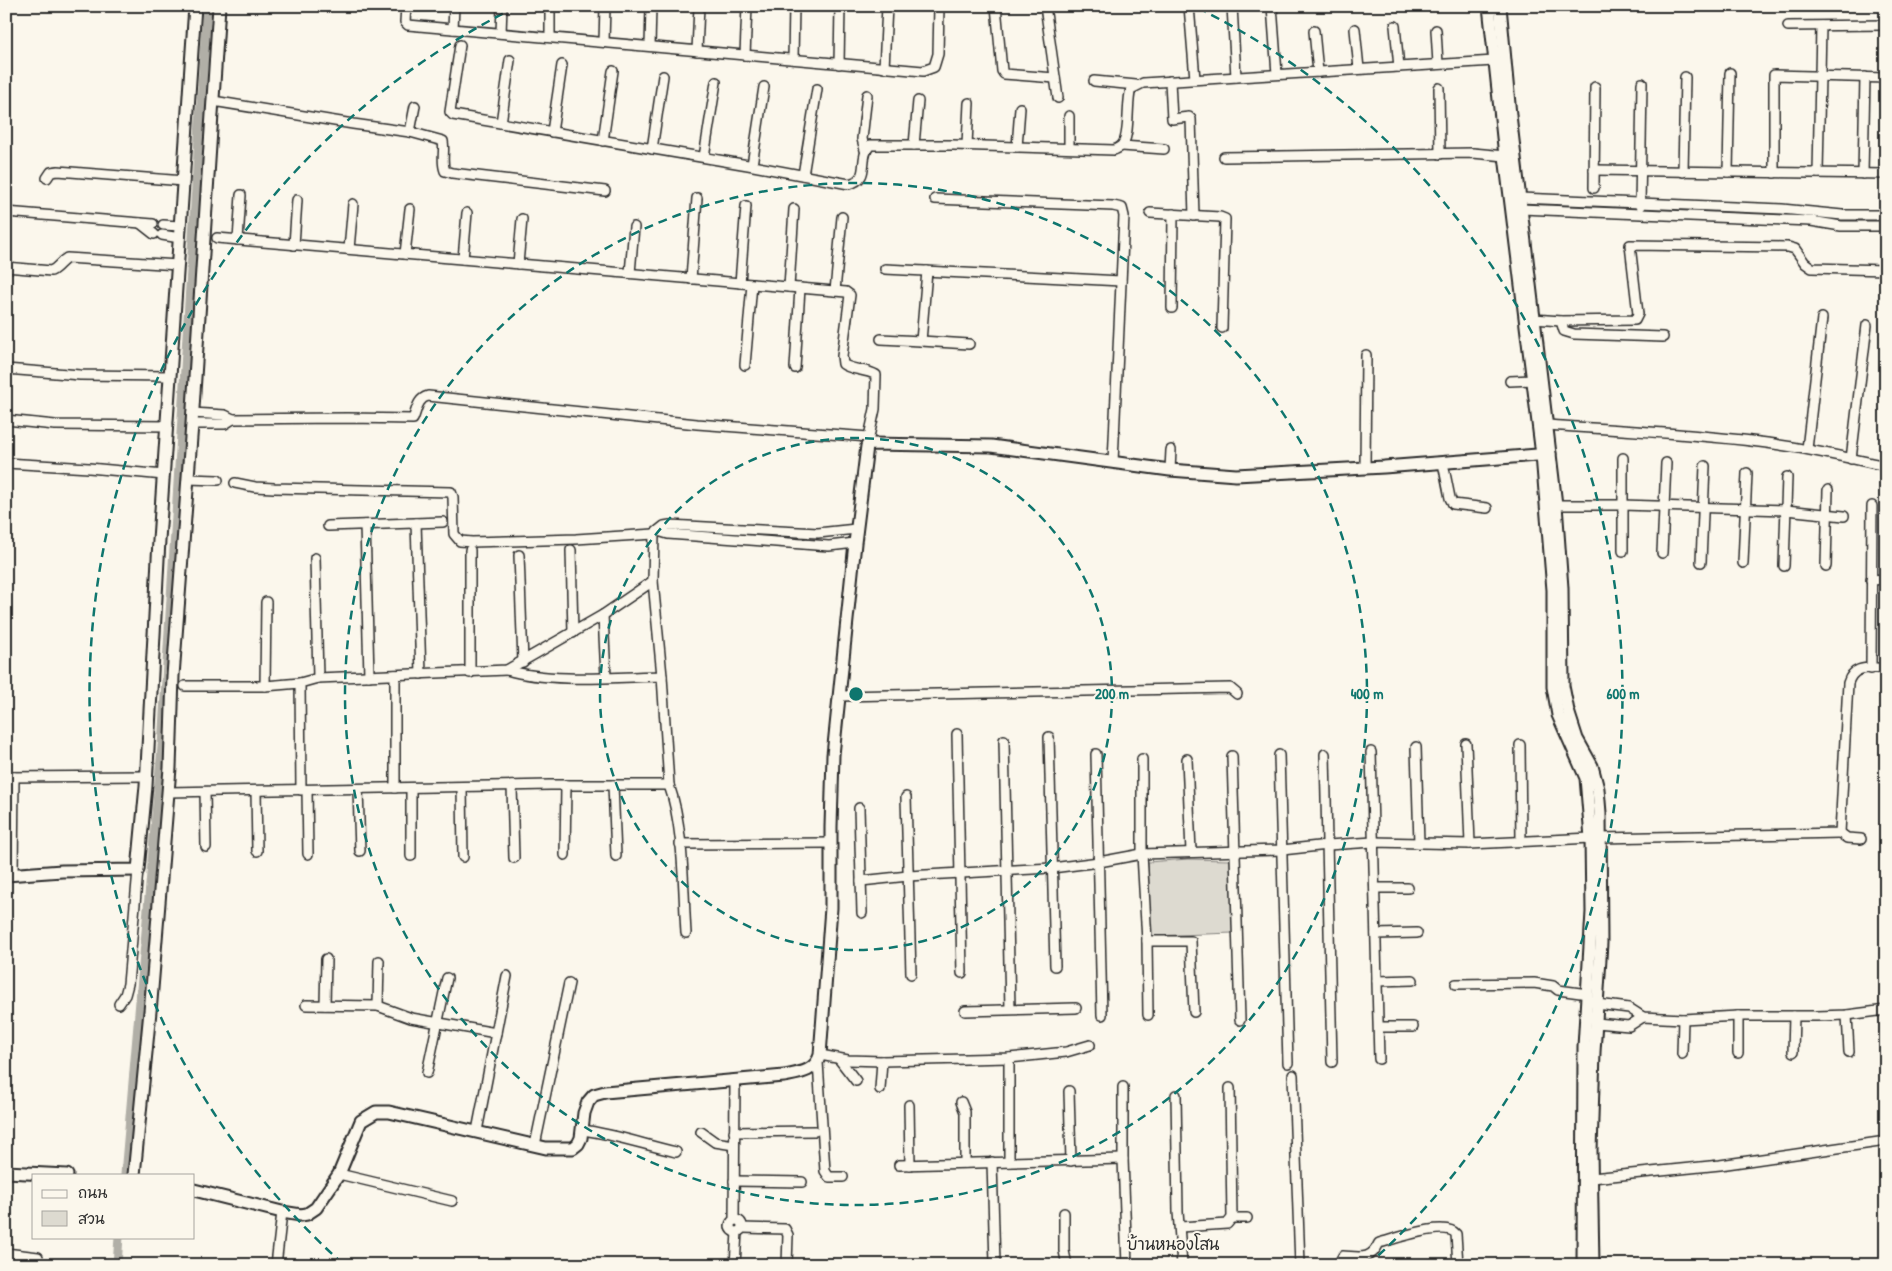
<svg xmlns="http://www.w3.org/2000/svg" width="1892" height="1271" font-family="'Patrick Hand','Playpen Sans Thai',sans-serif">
	<rect width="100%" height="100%" fill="#fbf7ec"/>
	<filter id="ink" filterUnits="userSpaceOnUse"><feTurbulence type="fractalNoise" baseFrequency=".02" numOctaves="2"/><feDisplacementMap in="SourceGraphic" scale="10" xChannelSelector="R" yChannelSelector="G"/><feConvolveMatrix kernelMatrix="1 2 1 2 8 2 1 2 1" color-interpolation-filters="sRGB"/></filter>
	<g filter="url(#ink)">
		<path fill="#dddad0" stroke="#84827e" d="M1188,859L1230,860L1233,933L1151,936L1148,862Z"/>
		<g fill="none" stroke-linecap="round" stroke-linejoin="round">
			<g stroke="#b1afa7" stroke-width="9">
				<path d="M125,1175L162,746L207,6"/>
				<path d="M117,1265L119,1237"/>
			</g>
			<g stroke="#2b2b2b" stroke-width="12">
				<g id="minor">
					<path d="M406,6L405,22L408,25L923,71L934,67L938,54L939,6"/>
					<path d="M996,6L1002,71L1004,74L1055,78"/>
					<path d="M1045,6L1058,98"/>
					<path d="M1189,6L1195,79"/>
					<path d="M1232,6L1236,77"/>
					<path d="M1272,6L1277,74"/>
					<path d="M1395,26L1399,67"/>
					<path d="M1788,26L1886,25"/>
					<path d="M453,29L454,6"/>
					<path d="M1355,29L1359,69"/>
					<path d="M1436,30L1438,64"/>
					<path d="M1314,31L1318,72"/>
					<path d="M501,33L502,6"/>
					<path d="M550,37V6"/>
					<path d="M604,42L605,6"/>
					<path d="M460,45L450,112L453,115L748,165L849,184C872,178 857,160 870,145H953L1114,150C1116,149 1119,148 1121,146C1131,138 1126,102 1131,89L1143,83L1494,61"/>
					<path d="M650,46L651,6"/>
					<path d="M697,51L699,6"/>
					<path d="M745,55L747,6"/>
					<path d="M793,59L794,6"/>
					<path d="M839,64L840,6"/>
					<path d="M884,68L887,6"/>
					<path d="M1094,81L1136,85"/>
					<path d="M1170,81L1172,119L1189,117L1191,119L1194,216"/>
					<path d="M1439,88L1440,154"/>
					<path d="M213,101L353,124L410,132L443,141C445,152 441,161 445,171L452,173L605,191"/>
					<path d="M501,123L510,60"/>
					<path d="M410,132L415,106"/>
					<path d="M552,132L562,65"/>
					<path d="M603,141L613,71"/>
					<path d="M914,145L918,101"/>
					<path d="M967,145L969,103"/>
					<path d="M1122,146L1164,149"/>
					<path d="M1017,147L1020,108"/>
					<path d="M1069,148V116"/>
					<path d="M652,149L663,76"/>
					<path d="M865,150L862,139L867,95"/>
					<path d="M704,157L716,82"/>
					<path d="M1224,157L1473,153L1505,156"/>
					<path d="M752,165L764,87"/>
					<path d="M1594,170L1886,174"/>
					<path d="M1683,172L1685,77"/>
					<path d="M1728,172L1730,73"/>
					<path d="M1774,173V75L1886,78"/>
					<path d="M1818,173L1821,26"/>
					<path d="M1863,174L1865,77"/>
					<path d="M803,175L817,89"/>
					<path d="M47,178L51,172L58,171L184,181"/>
					<path d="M1594,188L1595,87"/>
					<path d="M1520,198L1782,209L1842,215H1886"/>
					<path d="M935,199L1113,206L1122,208L1124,216L1113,462"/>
					<path d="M1640,206L1642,83"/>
					<path d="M1521,209L1811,221L1841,226H1886"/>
					<path d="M6,212L153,224"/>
					<path d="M1150,213L1220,217L1225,219L1222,328"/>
					<path d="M140,223L154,234"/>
					<path d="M163,225L180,226"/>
					<path d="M162,235L180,238"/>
					<path d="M217,238L846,292L850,295L842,356L843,364C850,370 866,369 876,375L875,409L867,446"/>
					<path d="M238,240L241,195"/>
					<path d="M294,245L297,200"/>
					<path d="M349,249L353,204"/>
					<path d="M405,254L410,209"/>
					<path d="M463,259L467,213"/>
					<path d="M518,264L522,219"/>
					<path d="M6,267L51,271C58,268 60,262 67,258L178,265"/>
					<path d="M885,269L1121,281"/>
					<path d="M630,273L634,227"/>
					<path d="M691,279L697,198"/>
					<path d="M740,283L746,206"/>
					<path d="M789,287L794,209"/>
					<path d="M835,291L842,217"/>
					<path d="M1172,308L1173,214"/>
					<path d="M1534,319L1561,321L1635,320L1638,314L1630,245L1788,247L1795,249L1805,263L1812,268L1886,270"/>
					<path d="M1561,321L1564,331L1574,334L1663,337"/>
					<path d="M881,339L921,341L927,271"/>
					<path d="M921,341L969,344"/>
					<path d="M745,365L752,284"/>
					<path d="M795,368L800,288"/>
					<path d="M6,369L80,375L170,376"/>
					<path d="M1510,381L1533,380"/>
					<path d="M192,413L225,415L233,419L348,418L413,419C417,410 417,399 428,396L697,424L869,437"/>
					<path d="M6,420L55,425L168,426"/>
					<path d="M192,424H225L233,419"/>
					<path d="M1547,425C1618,430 1689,433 1759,442C1802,447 1844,457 1886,466"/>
					<path d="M1807,449L1822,318"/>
					<path d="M1623,458V551"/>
					<path d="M1851,459L1867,325"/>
					<path d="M6,463L89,468L164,475"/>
					<path d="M1443,463L1450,498L1453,504L1487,508"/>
					<path d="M1365,468L1366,355"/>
					<path d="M1170,470L1171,450"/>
					<path d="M188,479L218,480"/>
					<path d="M235,483L255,487L274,488L451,492L453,497L454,534L460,541L472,542L576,539L654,534"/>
					<path d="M1556,505H1622L1786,510L1844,516"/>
					<path d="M416,523L421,674"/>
					<path d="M365,525L369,676"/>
					<path d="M328,526L443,522"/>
					<path d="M658,531L668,534L829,546L855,543"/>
					<path d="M470,550V673"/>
					<path d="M571,550L573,633"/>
					<path d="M1662,553L1666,463"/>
					<path d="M519,555L523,662"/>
					<path d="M315,558L318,678"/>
					<path d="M1701,562L1705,466"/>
					<path d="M1743,563L1747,473"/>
					<path d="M1784,566L1787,477"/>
					<path d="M1826,566L1828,490"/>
					<path d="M1871,580L1886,579"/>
					<path d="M603,615L606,677"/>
					<path d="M1871,669L1872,506"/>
					<path d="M507,670C551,683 615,677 662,676"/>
					<path d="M395,675V788"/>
					<path d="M185,686H265L300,683"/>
					<path d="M265,686L266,602"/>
					<path d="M840,696L1230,688L1237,694"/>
					<path d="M957,734L962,973"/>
					<path d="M1049,737L1055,966"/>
					<path d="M1004,740L1010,1009"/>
					<path d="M1466,744L1470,844"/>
					<path d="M1520,745L1521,841"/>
					<path d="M1416,747L1419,843"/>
					<path d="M1371,752L1379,1059"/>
					<path d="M1096,754L1102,1015"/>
					<path d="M1325,754L1332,1062"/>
					<path d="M1279,755L1288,1063"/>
					<path d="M1232,756L1240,1020"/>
					<path d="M1142,759V854L1147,941L1148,1015"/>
					<path d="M1187,759L1191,852"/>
					<path d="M6,777L146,776"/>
					<path d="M613,785L616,856"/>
					<path d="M512,786L514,858"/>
					<path d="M462,787L463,857"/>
					<path d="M411,788V856"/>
					<path d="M358,789L360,851"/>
					<path d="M301,790L300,683L318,678L507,670L603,615L653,581"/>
					<path d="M307,790L308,854"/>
					<path d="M256,791L257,851"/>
					<path d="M168,792L550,785H669"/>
					<path d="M205,792L206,847"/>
					<path d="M906,797L911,974"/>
					<path d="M859,808L862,913"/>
					<path d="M1840,833L1847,838L1861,839"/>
					<path d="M1601,838L1840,833L1848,683C1854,664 1869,669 1886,668"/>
					<path d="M680,844L831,843"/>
					<path d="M565,855L566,785"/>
					<path d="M13,875L14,777"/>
					<path d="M861,881L908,876L1052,868L1099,862L1142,854L1282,850L1328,845L1373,842L1470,844L1591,838"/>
					<path d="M1375,888H1408"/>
					<path d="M686,933C683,887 684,827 669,785L662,676L653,581L654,534L664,526L670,525L818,533L856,529"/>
					<path d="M1376,934L1417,933"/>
					<path d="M1147,941H1191L1194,1012"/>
					<path d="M1377,981L1413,980"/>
					<path d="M1456,984L1534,983L1553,986L1558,990L1588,994"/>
					<path d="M119,1004L125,995L128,984L138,870"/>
					<path d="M1597,1004L1629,1008L1643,1017L1683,1019L1738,1016H1817L1847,1015L1886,1010"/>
					<path d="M306,1005L378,1006L411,1018L496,1033"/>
					<path d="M325,1005L326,959"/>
					<path d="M378,1006L379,961"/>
					<path d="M965,1011L1076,1008"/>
					<path d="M1847,1015L1849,1052"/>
					<path d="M1738,1016V1053"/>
					<path d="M1596,1023L1629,1026L1643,1017"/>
					<path d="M1379,1027H1413"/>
					<path d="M1793,1052L1794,1016"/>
					<path d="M1682,1054L1683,1019"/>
					<path d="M820,1055L848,1060L882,1061L1009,1058L1066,1052L1090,1045"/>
					<path d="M1009,1058V1162"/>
					<path d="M839,1059L856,1081"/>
					<path d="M818,1062L825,1171L829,1177H843"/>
					<path d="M427,1073L447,978"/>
					<path d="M1293,1075L1300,1265"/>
					<path d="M1123,1087V1159L1127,1265"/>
					<path d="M880,1089L882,1061"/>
					<path d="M1069,1091L1071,1161"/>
					<path d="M1176,1095L1178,1212L1182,1265"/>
					<path d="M961,1102L965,1112V1163"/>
					<path d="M909,1105L910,1165"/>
					<path d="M582,1130C614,1134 645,1145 676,1152"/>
					<path d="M477,1131L507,976"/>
					<path d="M701,1132L715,1142L734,1145"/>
					<path d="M734,1132L815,1131"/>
					<path d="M535,1145L569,983"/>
					<path d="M992,1162L995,1264"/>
					<path d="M899,1165L1123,1159"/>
					<path d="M339,1174L452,1201"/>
					<path d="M1592,1178L1720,1165L1886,1141"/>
					<path d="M734,1181L802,1182"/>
					<path d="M1064,1213V1251L1067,1265"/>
					<path d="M1232,1218H1247"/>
					<circle cx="736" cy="1226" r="6"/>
					<path d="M734,1220L735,1081"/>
					<path d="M1180,1227L1227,1224L1232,1218L1230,1088"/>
					<path d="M742,1228L785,1229L788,1235L787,1265"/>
					<path d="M6,1253L38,1257"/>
					<path d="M276,1265L282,1212"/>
					<path d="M735,1265L737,1232"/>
					<path d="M1338,1265L1343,1256C1360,1257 1371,1261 1379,1243C1395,1239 1446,1220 1456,1234L1458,1265"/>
				</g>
			</g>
			<g stroke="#2b2b2b" stroke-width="15">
				<g id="tertiary">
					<path d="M1489,6L1505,156L1542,455L1553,590V687L1558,715L1586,778L1591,838L1592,912L1584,1047L1583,1265"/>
					<path d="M1500,6L1510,115L1556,505L1562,588L1563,686L1568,711L1577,739L1592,766L1598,789L1600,813L1601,943L1594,1052L1591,1151L1593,1265"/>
					<path d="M6,875L62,871L138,870L146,786L159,540L195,6"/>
					<path d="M6,1172L67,1175"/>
					<path d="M134,1175L151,1001L170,768L173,676L192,424L219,6"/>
					<path d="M194,1190L282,1212L301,1215L307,1214L316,1208L339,1174L361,1121L376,1112H389L546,1148H573L578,1144L581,1138L584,1113L588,1102L594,1095L605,1092L784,1076C799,1073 815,1072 820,1055L831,908V827L833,755L855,543L867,446L871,444L991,446L1170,470L1236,475L1384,467L1550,454"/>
				</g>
			</g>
			<use href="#minor" stroke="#fbf7ec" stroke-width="9"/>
			<use href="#tertiary" stroke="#fbf7ec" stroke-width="11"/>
		</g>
	</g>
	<g fill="none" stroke="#0f766e" stroke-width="2.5" stroke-dasharray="9 6">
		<circle cx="856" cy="694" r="256"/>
		<circle cx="856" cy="694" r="511"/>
		<path d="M343 1264A767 767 0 0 1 514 8M1198 8A767 767 0 0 1 1369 1264"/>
	</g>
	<g text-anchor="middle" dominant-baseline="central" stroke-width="4" stroke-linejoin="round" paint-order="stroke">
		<g font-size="16" fill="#2b2b2b" stroke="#fbf7ec">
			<text x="1173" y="1244">บ้านหนองโสน</text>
		</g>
	</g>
	<circle cx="856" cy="694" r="8" fill="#0f766e" stroke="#fbf7ec" stroke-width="2.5"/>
	<g font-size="15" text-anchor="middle" font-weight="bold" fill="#0f766e" stroke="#fbf7ec" stroke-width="4" stroke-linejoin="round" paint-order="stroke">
		<text x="1112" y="699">200 m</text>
		<text x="1367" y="699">400 m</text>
		<text x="1623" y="699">600 m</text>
	</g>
	<rect width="1892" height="1271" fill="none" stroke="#fbf7ec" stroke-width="25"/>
	<rect x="12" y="12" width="1867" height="1246" fill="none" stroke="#2b2b2b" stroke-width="2" filter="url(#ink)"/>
	<rect x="32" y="1174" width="162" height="65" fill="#fbf7ec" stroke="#a8a59f"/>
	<rect x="42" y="1190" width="25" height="8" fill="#fbf7ec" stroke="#a8a59f"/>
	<text x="78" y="1198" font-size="15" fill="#2b2b2b">ถนน</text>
	<rect x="42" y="1211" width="25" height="15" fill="#dddad0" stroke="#a8a59f"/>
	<text x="78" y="1224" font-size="15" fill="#2b2b2b">สวน</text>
</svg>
